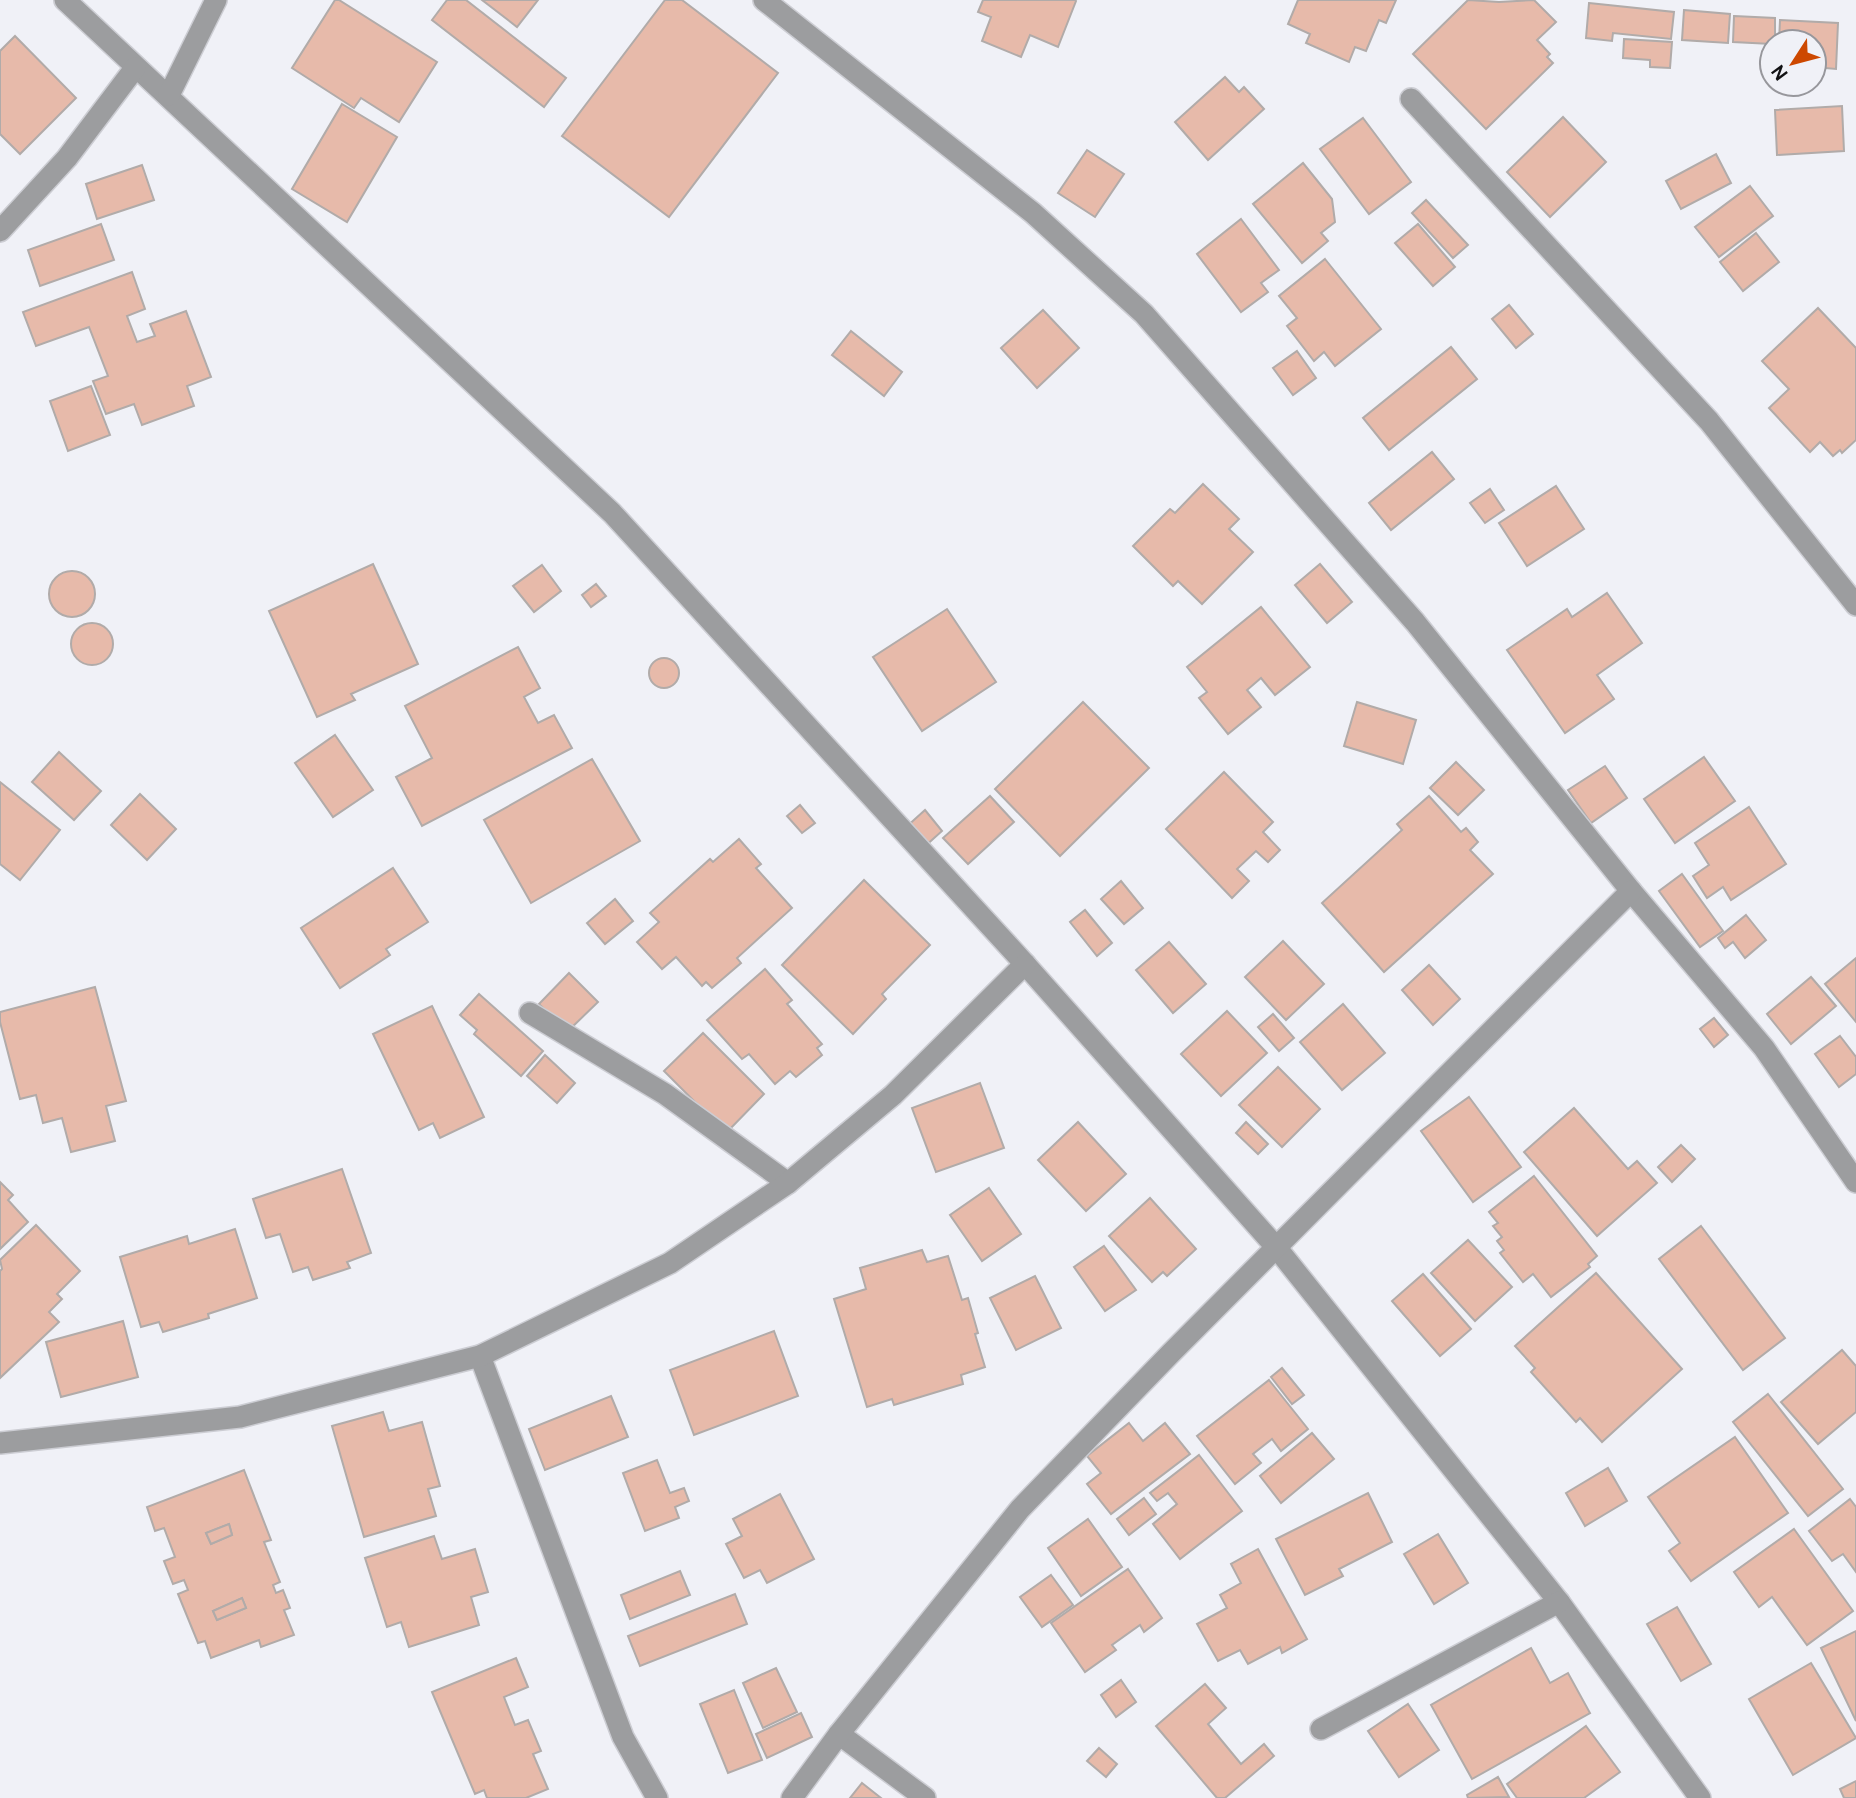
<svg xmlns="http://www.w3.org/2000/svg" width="1856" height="1798" font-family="Cabin,sans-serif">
	<rect width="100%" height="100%" fill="#f0f1f7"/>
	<g fill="#e7baaa" stroke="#b1aba9" stroke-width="2" fill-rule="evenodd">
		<path d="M335,0H339L437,62L399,122L361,98L354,108L292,68Z"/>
		<path d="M447,0H466L566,78L544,107L432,20Z"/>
		<path d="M482,0H538L517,27Z"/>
		<path d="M665,0H682L778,73L669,217L562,136Z"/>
		<path d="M983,0H1075L1076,1L1058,47L1030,35L1021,57L982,41L991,17L978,12Z"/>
		<path d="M1298,0H1396L1386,23L1379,20L1366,51L1355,47L1349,62L1306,43L1310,34L1288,24Z"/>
		<path d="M1468,0L1499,2L1534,0L1556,22L1537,40L1550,54L1547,57L1553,63L1486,129L1413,54Z"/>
		<path d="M1589,3L1674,12L1671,39L1613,33L1612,41L1586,38Z"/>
		<path d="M1684,10L1730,14L1728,43L1682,40Z"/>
		<path d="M1734,16L1775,18V42L1772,44L1733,42Z"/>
		<path d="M1780,20L1838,23L1836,69L1814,67V42H1779Z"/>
		<path d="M15,36L76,98L20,154L0,134V51Z"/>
		<path d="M1624,39L1672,42L1670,68L1650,67V60L1623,58Z"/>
		<path d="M1225,77L1239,92L1244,87L1264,109L1208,160L1175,122Z"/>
		<path d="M342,104L397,137L347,222L292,189Z"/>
		<path d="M1842,106L1844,151L1777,155L1775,110Z"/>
		<path d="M1563,117L1606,162L1550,217L1507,172Z"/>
		<path d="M1363,118L1411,182L1369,214L1320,149Z"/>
		<path d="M1087,150L1124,174L1095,217L1058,193Z"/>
		<path d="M1716,154L1731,183L1681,209L1666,181Z"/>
		<path d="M1303,163L1332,199L1335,222L1321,233L1328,241L1302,263L1253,204Z"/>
		<path d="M142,165L154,200L97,219L86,184Z"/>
		<path d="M1750,186L1773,216L1719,257L1695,227Z"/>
		<path d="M1426,200L1468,245L1453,258L1412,213Z"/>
		<path d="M1241,219L1279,270L1261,283L1268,292L1241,312L1197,254Z"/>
		<path d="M101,224L114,260L40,286L28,250Z"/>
		<path d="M1418,224L1455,267L1433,286L1395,243Z"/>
		<path d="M1756,233L1779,262L1743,291L1720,262Z"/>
		<path d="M1325,259L1381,329L1335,366L1324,352L1314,361L1287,326L1297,318L1279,296Z"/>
		<path d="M132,272L145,309L127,316L137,342L155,336L150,324L186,311L211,377L187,386L194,406L142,425L134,404L106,414L93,381L108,376L89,327L36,346L23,312Z"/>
		<path d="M1509,305L1533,334L1516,348L1492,319Z"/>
		<path d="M1818,308L1856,348V440L1842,453L1840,450L1833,456L1820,442L1810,452L1769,408L1789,389L1762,361Z"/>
		<path d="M1043,310L1079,348L1037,388L1001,348Z"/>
		<path d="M851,331L902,372L884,396L832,355Z"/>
		<path d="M1451,347L1477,379L1389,450L1363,418Z"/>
		<path d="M1297,351L1316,378L1293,395L1273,368Z"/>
		<path d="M91,386L110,435L68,451L50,401Z"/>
		<path d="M1432,452L1454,479L1391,530L1369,503Z"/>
		<path d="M1203,484L1239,519L1229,529L1253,552L1202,604L1178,581L1173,586L1133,546L1170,509L1175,513Z"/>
		<path d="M1556,486L1584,529L1527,566L1499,523Z"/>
		<path d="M1490,489L1504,510L1485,523L1470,503Z"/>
		<path d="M373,564L418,664L351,694L355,700L317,717L269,611Z"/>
		<path d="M1320,564L1352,602L1327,623L1295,585Z"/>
		<path d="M542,565L561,591L534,612L513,586Z"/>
		<circle cx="72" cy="594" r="23"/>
		<path d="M596,584L606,596L591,607L582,595Z"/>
		<path d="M1607,593L1642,643L1597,675L1614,699L1565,733L1507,650L1567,609L1572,617Z"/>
		<path d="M1261,607L1310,667L1275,695L1261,678L1247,690L1261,707L1228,734L1199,698L1207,692L1187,667Z"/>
		<path d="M947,609L996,682L922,731L873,657Z"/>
		<circle cx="92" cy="644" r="21"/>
		<path d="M518,647L540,688L524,697L538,723L554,715L572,748L422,826L396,777L432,758L405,706Z"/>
		<circle cx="664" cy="673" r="15"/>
		<path d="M1083,702L1149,768L1060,856L995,789Z"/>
		<path d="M1357,702L1416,720L1403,764L1344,746Z"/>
		<path d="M335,735L373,790L333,817L295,763Z"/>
		<path d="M59,752L101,791L74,820L32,782Z"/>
		<path d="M1704,757L1735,801L1675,843L1644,799Z"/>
		<path d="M592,759L640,841L531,903L484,820Z"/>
		<path d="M1456,762L1484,790L1458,815L1430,788Z"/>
		<path d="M1605,766L1627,798L1591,823L1568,790Z"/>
		<path d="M1224,772L1273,822L1263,832L1280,850L1268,862L1256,851L1237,869L1249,881L1232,898L1166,829Z"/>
		<path d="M0,782L60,830L20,880L0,864Z"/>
		<path d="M140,794L176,829L147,860L111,825Z"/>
		<path d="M990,796L1014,822L968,864L943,838Z"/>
		<path d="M1429,796L1461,832L1466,828L1478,842L1470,850L1493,874L1384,972L1322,903L1402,830L1397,824Z"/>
		<path d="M800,805L815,823L802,833L787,816Z"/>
		<path d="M1749,807L1786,864L1731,900L1723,887L1707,898L1693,876L1709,865L1695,843Z"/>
		<path d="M925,810L942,831L923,848L905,828Z"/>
		<path d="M739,839L761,864L756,868L792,908L737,958L741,963L712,988L706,982L702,986L676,957L662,969L637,942L659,922L650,913L710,859L713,862Z"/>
		<path d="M393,868L428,922L386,949L390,955L340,988L301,928Z"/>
		<path d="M1682,874L1723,931L1700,947L1659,891Z"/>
		<path d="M864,880L930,945L882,994L886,999L853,1034L782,965Z"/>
		<path d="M1121,881L1143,908L1124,924L1101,899Z"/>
		<path d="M615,899L633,921L605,944L587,923Z"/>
		<path d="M1085,910L1112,943L1097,956L1070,922Z"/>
		<path d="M1746,915L1766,940L1745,958L1733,942L1725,948L1718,938Z"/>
		<path d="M1283,941L1324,984L1286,1020L1245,977Z"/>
		<path d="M1169,942L1206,984L1173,1013L1136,970Z"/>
		<path d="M1856,958V1022L1825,984Z"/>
		<path d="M1429,965L1460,999L1433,1025L1402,990Z"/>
		<path d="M765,969L792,1000L787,1004L822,1044L817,1048L822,1055L796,1077L790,1071L775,1084L749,1054L742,1059L707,1020Z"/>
		<path d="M569,973L598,1002L567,1032L539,1004Z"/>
		<path d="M1811,977L1836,1006L1791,1044L1767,1014Z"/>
		<path d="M95,987L126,1101L106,1106L115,1141L71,1152L62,1118L43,1123L36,1095L20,1099L0,1022V1012Z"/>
		<path d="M479,994L543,1051L521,1076L474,1034L477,1030L460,1015Z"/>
		<path d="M1343,1004L1385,1053L1342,1090L1300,1042Z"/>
		<path d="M432,1006L484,1117L440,1138L433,1123L419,1130L373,1034Z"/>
		<path d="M1227,1011L1267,1053L1221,1096L1181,1054Z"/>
		<path d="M1273,1014L1294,1038L1279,1051L1258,1027Z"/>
		<path d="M1714,1018L1728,1035L1714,1047L1700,1029Z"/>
		<path d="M703,1033L764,1094L726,1133L664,1071Z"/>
		<path d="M1840,1036L1856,1057V1074L1839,1087L1815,1054Z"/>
		<path d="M545,1055L575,1083L557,1103L527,1076Z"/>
		<path d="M1278,1067L1320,1109L1282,1147L1239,1105Z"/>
		<path d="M980,1083L1004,1148L936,1172L912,1108Z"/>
		<path d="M1469,1097L1521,1167L1473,1202L1421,1131Z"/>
		<path d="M1574,1108L1628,1169L1637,1161L1657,1183L1597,1236L1524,1152Z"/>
		<path d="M1078,1122L1126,1174L1086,1211L1038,1160Z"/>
		<path d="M1246,1122L1268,1144L1258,1154L1236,1133Z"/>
		<path d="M1681,1145L1695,1159L1672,1182L1658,1167Z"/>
		<path d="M342,1169L371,1253L347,1262L350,1268L313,1280L308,1267L293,1272L280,1234L266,1238L253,1199Z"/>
		<path d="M1534,1176L1597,1256L1588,1264L1590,1267L1551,1297L1533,1274L1523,1282L1500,1253L1504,1250L1497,1241L1502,1237L1493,1226L1498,1223L1489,1212Z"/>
		<path d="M0,1182L13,1195L8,1200L28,1222L0,1249Z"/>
		<path d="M989,1188L1021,1234L982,1261L950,1215Z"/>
		<path d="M1150,1198L1196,1249L1167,1276L1163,1272L1152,1282L1109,1236Z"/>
		<path d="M36,1225L80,1271L57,1294L62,1299L49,1312L59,1322L0,1378V1271L2,1269L0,1260Z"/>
		<path d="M1701,1226L1785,1338L1743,1370L1659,1259Z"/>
		<path d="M235,1229L257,1298L208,1314L209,1318L163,1332L159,1322L141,1327L120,1257L187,1236L189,1244Z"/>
		<path d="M1468,1240L1512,1287L1475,1321L1431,1273Z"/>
		<path d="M1104,1246L1136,1290L1105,1311L1074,1267Z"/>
		<path d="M922,1250L927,1262L948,1256L962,1300L968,1298L978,1333L975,1334L985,1367L961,1375L963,1384L894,1405L892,1399L867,1407L834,1299L866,1289L860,1268Z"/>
		<path d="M1596,1273L1682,1369L1602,1442L1580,1418L1576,1422L1531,1372L1535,1368L1515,1346Z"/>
		<path d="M1423,1274L1471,1329L1440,1356L1392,1301Z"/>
		<path d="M1035,1276L1061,1328L1016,1350L990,1298Z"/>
		<path d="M123,1321L138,1377L61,1397L46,1342Z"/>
		<path d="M774,1331L798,1396L694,1435L670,1370Z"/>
		<path d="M1842,1350L1856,1366V1412L1818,1444L1781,1402Z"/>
		<path d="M1282,1368L1304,1395L1292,1404L1271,1377Z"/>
		<path d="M1269,1380L1308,1429L1281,1451L1272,1439L1253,1454L1261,1463L1235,1484L1197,1436Z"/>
		<path d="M1768,1394L1843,1489L1808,1516L1733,1422Z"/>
		<path d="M611,1396L628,1437L545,1470L529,1429Z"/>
		<path d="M383,1412L389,1431L422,1422L440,1486L428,1489L436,1516L364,1537L332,1426Z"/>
		<path d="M1129,1423L1143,1441L1165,1423L1190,1454L1111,1514L1087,1484L1101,1473L1087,1456Z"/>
		<path d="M1312,1433L1334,1459L1281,1503L1260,1476Z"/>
		<path d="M1735,1437L1788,1513L1691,1581L1669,1551L1680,1543L1648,1497Z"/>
		<path d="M1199,1455L1242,1511L1180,1559L1153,1524L1177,1504L1168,1493L1157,1501L1150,1493Z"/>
		<path d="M657,1460L670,1493L684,1488L689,1501L675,1507L679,1518L645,1531L623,1473Z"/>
		<path d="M1608,1468L1627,1501L1585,1526L1566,1493Z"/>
		<path d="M244,1470L271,1540L264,1542L280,1582L273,1585L276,1593L283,1590L290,1608L284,1610L294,1635L261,1647L259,1640L211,1658L205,1641L198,1643L178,1594L188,1590L184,1580L173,1584L164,1561L175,1557L164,1528L155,1531L147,1507ZM229,1524L232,1535L211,1544L206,1533ZM242,1598L246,1608L217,1620L213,1611Z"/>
		<path d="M1368,1493L1392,1542L1339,1569L1343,1576L1305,1595L1276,1539Z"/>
		<path d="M780,1494L814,1559L767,1583L760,1570L744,1578L726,1544L742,1536L733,1519Z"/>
		<path d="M1144,1498L1156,1514L1129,1535L1117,1519Z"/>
		<path d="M1850,1499L1856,1507V1572L1843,1554L1832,1561L1809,1531Z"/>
		<path d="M1088,1519L1122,1567L1081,1596L1048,1548Z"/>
		<path d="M229,1524L232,1535L211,1544L206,1533Z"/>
		<path d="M1794,1529L1853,1611L1807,1645L1772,1597L1759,1607L1734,1572Z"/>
		<path d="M1438,1534L1468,1583L1434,1604L1404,1554Z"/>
		<path d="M434,1536L442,1559L475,1549L488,1592L471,1597L479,1625L409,1647L401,1622L387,1627L365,1558Z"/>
		<path d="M1258,1549L1307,1639L1282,1653L1280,1647L1248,1664L1240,1650L1218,1661L1197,1624L1227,1608L1220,1595L1241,1583L1231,1564Z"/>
		<path d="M1128,1569L1162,1618L1144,1632L1140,1625L1112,1645L1116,1650L1085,1672L1051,1623Z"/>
		<path d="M680,1571L690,1595L630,1619L621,1595Z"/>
		<path d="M1051,1575L1073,1605L1042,1627L1020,1597Z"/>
		<path d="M735,1594L747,1624L640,1666L628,1636Z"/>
		<path d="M242,1598L246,1608L217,1620L213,1611Z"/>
		<path d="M1677,1607L1711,1664L1681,1681L1647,1624Z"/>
		<path d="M1856,1631V1721L1821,1648Z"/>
		<path d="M1531,1648L1550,1683L1568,1673L1590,1713L1472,1779L1431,1705Z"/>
		<path d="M516,1658L528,1687L504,1697L515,1725L528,1720L541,1751L533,1754L548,1789L526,1798H487L484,1790L475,1794L432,1692Z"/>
		<path d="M1811,1663L1856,1738L1793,1775L1749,1699Z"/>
		<path d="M776,1668L797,1712L763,1728L743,1683Z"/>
		<path d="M1121,1680L1136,1702L1116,1717L1101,1695Z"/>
		<path d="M1205,1684L1226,1708L1208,1724L1241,1764L1264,1744L1274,1756L1225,1798H1217L1156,1726Z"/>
		<path d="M734,1690L762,1760L728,1773L700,1704Z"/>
		<path d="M1408,1704L1439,1750L1399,1777L1368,1731Z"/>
		<path d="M801,1713L812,1737L767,1758L756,1734Z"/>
		<path d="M1586,1726L1620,1772L1584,1798H1517L1507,1784Z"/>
		<path d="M1099,1748L1117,1764L1106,1777L1087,1761Z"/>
		<path d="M1498,1777L1509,1797L1468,1798L1467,1795Z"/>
		<path d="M1856,1781V1798H1844L1840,1789Z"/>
		<path d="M862,1783L881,1798H850Z"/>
	</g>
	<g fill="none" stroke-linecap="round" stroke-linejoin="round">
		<g stroke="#cccdd3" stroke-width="24">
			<g id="minor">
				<path d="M65,0L612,513L1025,964L1276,1247L1559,1602L1700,1798"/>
				<path d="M764,0L1033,213L1144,314L1415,622L1631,891L1764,1048L1856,1182"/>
				<path d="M169,95L216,0"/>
				<path d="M1411,99L1709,421L1856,605"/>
				<path d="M0,231L67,158L135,68"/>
				<path d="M530,1013L665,1094L788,1183"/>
				<path d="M480,1356L623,1737L657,1798"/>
				<path d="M0,1443L240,1417L480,1356L670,1263L788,1183L893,1095L1025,964"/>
				<path d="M1321,1729L1559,1602"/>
				<path d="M839,1734L925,1798"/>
				<path d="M792,1798L839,1734L1020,1509L1171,1353L1631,891"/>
			</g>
		</g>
		<use href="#minor" stroke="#9c9d9f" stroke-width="21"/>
	</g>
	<g transform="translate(1793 63) rotate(234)"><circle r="33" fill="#f0f1f7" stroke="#97979c" stroke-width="2"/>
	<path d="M0-5L12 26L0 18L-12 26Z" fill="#cd4800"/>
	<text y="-10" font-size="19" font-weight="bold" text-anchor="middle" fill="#111113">N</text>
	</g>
</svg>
